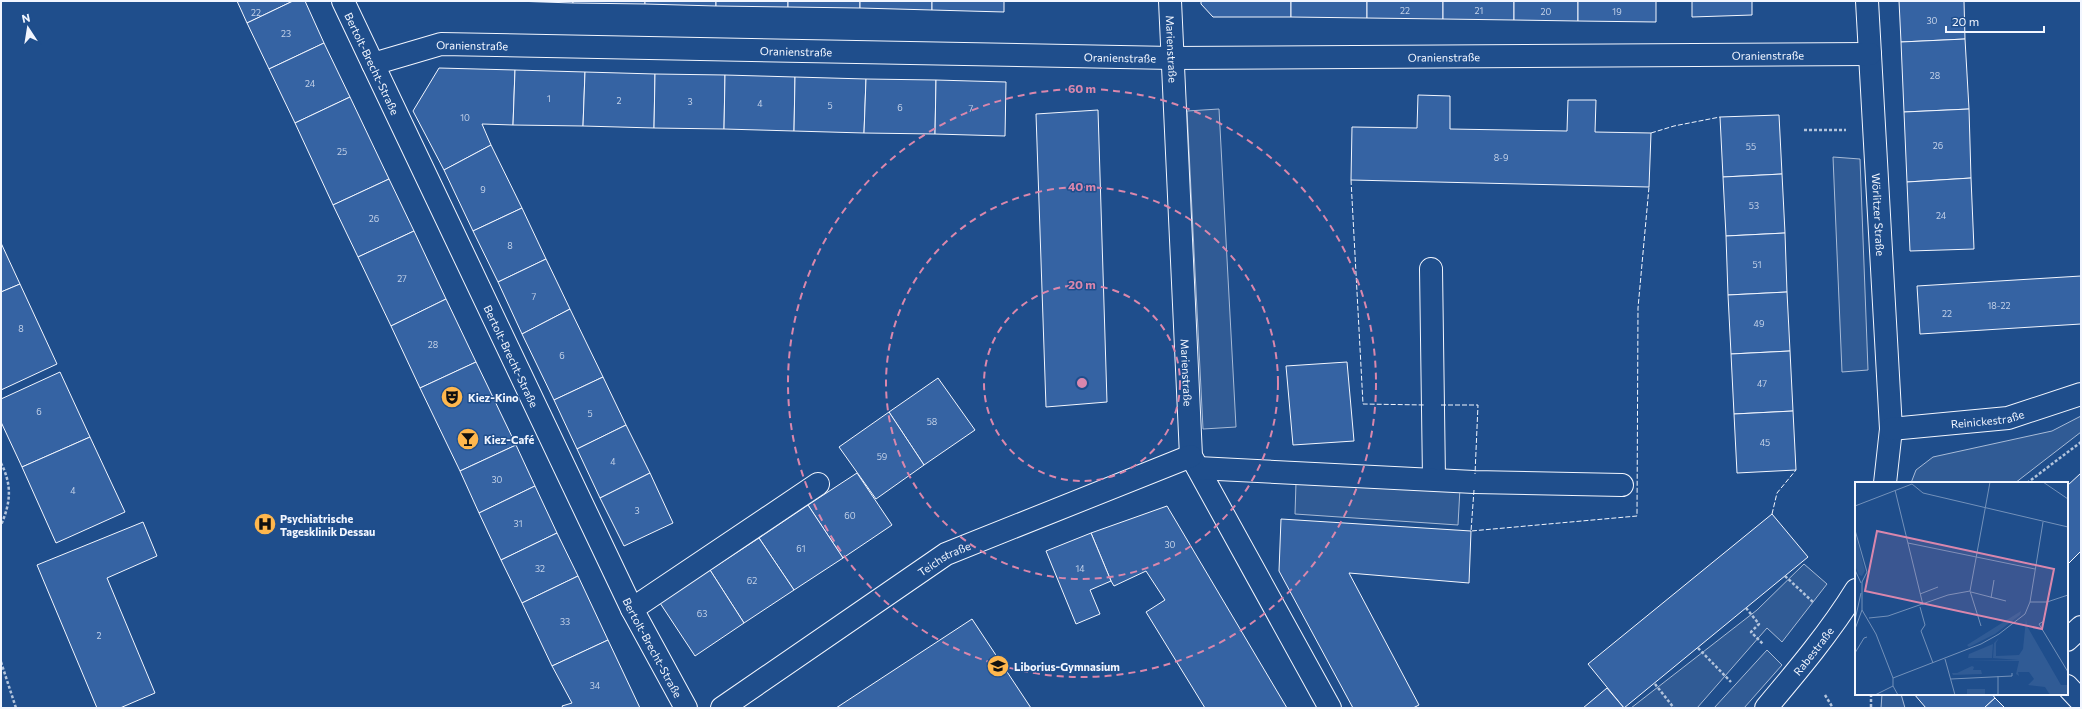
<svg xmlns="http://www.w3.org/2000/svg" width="2082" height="709" font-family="Commissioner,sans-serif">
	<rect width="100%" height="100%" fill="#1f4e8c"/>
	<g fill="#305b95" stroke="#a8bbd7">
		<path d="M1219,109L1236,427L1203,429L1187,111Z"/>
		<path d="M1833,157L1860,159L1868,370L1842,372Z"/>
		<path d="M2081,416V432L2015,483H1911L1916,470L1933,457L2052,431Z"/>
		<path d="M1296,482L1460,488L1458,525L1295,514Z"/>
		<path d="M1804,564L1827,584L1782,642L1767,628L1697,708H1631L1757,610Z"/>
		<path d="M1767,650L1782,665L1744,708H1714Z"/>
		<path d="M1882,694H1901L1905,708H1881Z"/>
	</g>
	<g fill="#3563a3" stroke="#f2f6ff">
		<path d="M237,1H293L247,23Z"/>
		<path d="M293,1H305L324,43L269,69L247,23Z"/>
		<path d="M514,1H573V3Z"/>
		<path d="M573,1H645V4L573,3Z"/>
		<path d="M645,1H716V6L645,4Z"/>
		<path d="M716,1H788V7L716,6Z"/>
		<path d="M788,1H860V8L788,7Z"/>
		<path d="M860,1H932V10L860,8Z"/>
		<path d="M932,1H1004V12L932,10Z"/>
		<path d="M1201,1H1291V17H1213L1201,4Z"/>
		<path d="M1291,1H1367V18L1291,17Z"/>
		<path d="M1367,1H1443V19L1367,18Z"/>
		<path d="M1443,1H1514V20L1443,19Z"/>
		<path d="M1514,1H1578V21L1514,20Z"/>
		<path d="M1578,1H1656V22L1578,21Z"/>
		<path d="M1692,1H1752V15L1692,17Z"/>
		<path d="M1899,1H1964L1965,39L1901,42Z"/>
		<path d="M1965,39L1969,109L1904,112L1901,42Z"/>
		<path d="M324,43L350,97L295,123L269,69Z"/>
		<path d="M439,68L515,70L513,125L482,124L491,145L444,170L413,111Z"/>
		<path d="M515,70L585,72L583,126L513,125Z"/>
		<path d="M585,72L655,74L654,128L583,126Z"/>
		<path d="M655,74L725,75L724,129L654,128Z"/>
		<path d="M725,75L795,77L794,131L724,129Z"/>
		<path d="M795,77L866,79L864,133L794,131Z"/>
		<path d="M866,79L936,80L935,134L864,133Z"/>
		<path d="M936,80L1006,82L1005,136L935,134Z"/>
		<path d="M1418,95L1450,96V129L1567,131L1568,100H1596L1595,132L1651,133L1649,187L1351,180L1352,127L1417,128Z"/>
		<path d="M350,97L389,179L333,205L295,123Z"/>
		<path d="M1969,109L1971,178L1907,182L1904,112Z"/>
		<path d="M1098,110L1107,402L1046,407L1036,114Z"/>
		<path d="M1779,115L1782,174L1723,177L1720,117Z"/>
		<path d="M491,145L522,208L473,231L444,170Z"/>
		<path d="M1782,174L1785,233L1726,236L1723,177Z"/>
		<path d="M1971,178L1974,249L1910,251L1907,182Z"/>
		<path d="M389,179L414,231L358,257L333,205Z"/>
		<path d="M522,208L546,259L498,282L473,231Z"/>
		<path d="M414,231L446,299L391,326L358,257Z"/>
		<path d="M1785,233L1787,292L1728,295L1726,236Z"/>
		<path d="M1,243L20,284L1,292Z"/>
		<path d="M546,259L570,309L522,334L498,282Z"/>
		<path d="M2081,276V324L1920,334L1917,286Z"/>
		<path d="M20,284L57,364L1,390V292Z"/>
		<path d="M1787,292L1790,351L1731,354L1728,295Z"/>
		<path d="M446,299L476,362L420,388L391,326Z"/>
		<path d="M570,309L603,377L554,400L522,334Z"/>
		<path d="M1790,351L1793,411L1734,414L1731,354Z"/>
		<path d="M476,362L516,445L460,471L420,388Z"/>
		<path d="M1347,362L1354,441L1293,445L1286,366Z"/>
		<path d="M60,372L90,437L22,467L1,422V399Z"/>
		<path d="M603,377L626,425L577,449L554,400Z"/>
		<path d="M938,378L975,430L924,465L889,412Z"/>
		<path d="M1793,411L1796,470L1737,473L1734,414Z"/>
		<path d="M889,412L924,465L876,499L839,447Z"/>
		<path d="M626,425L650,473L600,498L577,449Z"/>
		<path d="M90,437L125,512L56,543L22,467Z"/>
		<path d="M516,445L535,486L479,513L460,471Z"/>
		<path d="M650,473L673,523L624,546L600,498Z"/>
		<path d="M857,473L892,525L843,558L808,505Z"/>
		<path d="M2081,473V551L2067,565V486Z"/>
		<path d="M535,486L557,533L501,560L479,513Z"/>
		<path d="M808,505L843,558L794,590L759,538Z"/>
		<path d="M1167,506L1287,708H1205L1146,612L1165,600L1146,571L1114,586L1111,581L1091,533Z"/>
		<path d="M1772,514L1808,557L1624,708L1588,664Z"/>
		<path d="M1281,519L1471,531L1469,583L1349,573L1419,705L1413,708H1353L1279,571Z"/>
		<path d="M143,522L157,556L107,578L155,693L120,708H97L37,565Z"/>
		<path d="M557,533L578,576L522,603L501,560Z"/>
		<path d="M1091,533L1111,581L1090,590L1100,614L1076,624L1046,551Z"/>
		<path d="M759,538L794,590L744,623L710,570Z"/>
		<path d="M710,570L744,623L695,656L660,603Z"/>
		<path d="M578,576L608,640L552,666L522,603Z"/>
		<path d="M972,619L1031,708H836Z"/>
		<path d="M608,640L640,708H563L562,706L572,703L552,666Z"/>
		<path d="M1607,688L1624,708H1583Z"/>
		<path d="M1914,694H1992L1995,698L1984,708H1926Z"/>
		<path d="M1995,698L2005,708H1984Z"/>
	</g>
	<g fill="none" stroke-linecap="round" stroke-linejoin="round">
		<g stroke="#f2f6ff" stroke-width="24">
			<g id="minor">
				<path id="s1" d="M343,1L632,609L686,708"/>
				<path id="s2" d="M1170,1L1191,456L1330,708"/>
				<path id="s3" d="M1867,1L1891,429L1885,483"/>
				<path id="s4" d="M373,64L441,44L1172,58L1870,54"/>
				<path d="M1431,269L1434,479"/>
				<path id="s5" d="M1891,429L2008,418L2081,394"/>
				<path d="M1198,468L1474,482L1622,485"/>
				<path d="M632,609L818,484"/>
				<path d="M2067,640L2081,627"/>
				<path d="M2067,686L2081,701"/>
				<path id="s6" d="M722,708L946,554L1191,456"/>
				<path id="s7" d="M1766,708C1798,670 1830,632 1856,590"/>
			</g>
		</g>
		<g stroke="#b3c4dc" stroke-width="2.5" stroke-dasharray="3 2" stroke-linecap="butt">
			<path d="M1804,130H1846"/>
			<path d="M1,463C12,485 11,502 1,525"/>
			<path d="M2027,483L2081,442"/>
			<path d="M1785,576L1814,603"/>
			<path d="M1746,608L1759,624L1751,632L1763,644"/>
			<path d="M1698,648L1731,682"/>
			<path d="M1,662L16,708"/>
			<path d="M1655,684L1674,708"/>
			<path d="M1871,694V708"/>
			<path d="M1825,695L1833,708"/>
		</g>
		<use href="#minor" stroke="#1f4e8c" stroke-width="22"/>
		<g stroke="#f2f6ff" stroke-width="1" stroke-dasharray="5 2" stroke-linecap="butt">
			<path d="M1651,133L1674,126L1720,117"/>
			<path d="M1351,180L1363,404L1425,405"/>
			<path d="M1441,405H1478L1475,474"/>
			<path d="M1474,490L1471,531L1637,516L1638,308L1649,187"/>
			<path d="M1772,514L1777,493L1796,470"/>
		</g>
	</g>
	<g fill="none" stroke="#da87ad" stroke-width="2" stroke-dasharray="7 5">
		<circle cx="1082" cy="383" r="98"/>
		<circle cx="1082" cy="383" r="196"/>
		<circle cx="1082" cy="383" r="294"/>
	</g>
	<defs>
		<g id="theatre-disc" transform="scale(1.15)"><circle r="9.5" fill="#ffb74d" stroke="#1f4e8c"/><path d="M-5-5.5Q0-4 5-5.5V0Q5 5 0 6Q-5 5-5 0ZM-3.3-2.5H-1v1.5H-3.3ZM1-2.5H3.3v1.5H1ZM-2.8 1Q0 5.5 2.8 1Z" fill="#111"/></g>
		<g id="bar-disc" transform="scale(1.15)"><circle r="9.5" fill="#ffb74d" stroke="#1f4e8c"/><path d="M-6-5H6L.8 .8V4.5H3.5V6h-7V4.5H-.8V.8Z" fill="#111"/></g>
		<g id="hospital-disc" transform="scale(1.15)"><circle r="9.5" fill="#ffb74d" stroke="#1f4e8c"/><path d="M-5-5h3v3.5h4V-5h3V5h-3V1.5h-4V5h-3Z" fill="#111"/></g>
		<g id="school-disc" transform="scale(1.15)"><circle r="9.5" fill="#ffb74d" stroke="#1f4e8c"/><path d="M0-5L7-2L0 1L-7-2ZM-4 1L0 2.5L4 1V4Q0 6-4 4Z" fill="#111"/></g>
	</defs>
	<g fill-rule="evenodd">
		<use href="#theatre-disc" x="452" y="397"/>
		<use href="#bar-disc" x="468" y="439"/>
		<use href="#hospital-disc" x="265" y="524"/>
		<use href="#school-disc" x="998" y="666"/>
	</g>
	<g text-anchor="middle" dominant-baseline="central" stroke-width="3" stroke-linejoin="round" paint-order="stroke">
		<g font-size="9" fill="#c3d1e8">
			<text x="1405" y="10">22</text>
			<text x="1479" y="10">21</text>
			<text x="1546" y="11">20</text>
			<text x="1617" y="11">19</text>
			<text x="256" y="12">22</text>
			<text x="1932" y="20">30</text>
			<text x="286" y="33">23</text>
			<text x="1935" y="75">28</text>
			<text x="310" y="83">24</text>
			<text x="549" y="98">1</text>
			<text x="619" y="100">2</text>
			<text x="690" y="101">3</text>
			<text x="760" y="103">4</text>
			<text x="830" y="105">5</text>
			<text x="900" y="107">6</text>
			<text x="971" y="108">7</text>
			<text x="465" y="117">10</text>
			<text x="1938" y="145">26</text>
			<text x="1751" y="146">55</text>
			<text x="342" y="151">25</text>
			<text x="1501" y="157">8-9</text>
			<text x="483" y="189">9</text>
			<text x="1754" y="205">53</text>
			<text x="1941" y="215">24</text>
			<text x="374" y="218">26</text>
			<text x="510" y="245">8</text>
			<text x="1757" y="264">51</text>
			<text x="402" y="278">27</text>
			<text x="534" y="296">7</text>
			<text x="1999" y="305">18-22</text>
			<text x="1947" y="313">22</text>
			<text x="1759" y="323">49</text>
			<text x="21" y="328">8</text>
			<text x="433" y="344">28</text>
			<text x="562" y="355">6</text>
			<text x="1762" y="383">47</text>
			<text x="39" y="411">6</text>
			<text x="590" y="413">5</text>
			<text x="932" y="421">58</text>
			<text x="1765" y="442">45</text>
			<text x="882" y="456">59</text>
			<text x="613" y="461">4</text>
			<text x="497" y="479">30</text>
			<text x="73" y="490">4</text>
			<text x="637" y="510">3</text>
			<text x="850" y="515">60</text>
			<text x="518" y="523">31</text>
			<text x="1170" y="544">30</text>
			<text x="801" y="548">61</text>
			<text x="540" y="568">32</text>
			<text x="1080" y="568">14</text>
			<text x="752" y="580">62</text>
			<text x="702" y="613">63</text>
			<text x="565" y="621">33</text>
			<text x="99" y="635">2</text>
			<text x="595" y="685">34</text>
		</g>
		<g font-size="11" fill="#f2f6ff" stroke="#1f4e8c">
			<text stroke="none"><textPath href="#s4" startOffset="102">Oranienstraße</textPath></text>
			<text stroke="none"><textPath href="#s2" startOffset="48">Marienstraße</textPath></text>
			<text stroke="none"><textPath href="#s4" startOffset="426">Oranienstraße</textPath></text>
			<text stroke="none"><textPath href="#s4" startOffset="1398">Oranienstraße</textPath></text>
			<text stroke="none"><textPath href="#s4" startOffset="1074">Oranienstraße</textPath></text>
			<text stroke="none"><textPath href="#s4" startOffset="750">Oranienstraße</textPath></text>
			<text stroke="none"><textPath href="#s1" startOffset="69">Bertolt-Brecht-Straße</textPath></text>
			<text stroke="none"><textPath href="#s3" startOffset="214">Wörlitzer Straße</textPath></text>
			<text stroke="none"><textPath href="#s1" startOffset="393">Bertolt-Brecht-Straße</textPath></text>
			<text stroke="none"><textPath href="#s2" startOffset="372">Marienstraße</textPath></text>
			<text stroke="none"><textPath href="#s5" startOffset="97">Reinickestraße</textPath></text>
			<text stroke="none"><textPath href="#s6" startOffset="268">Teichstraße</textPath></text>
			<text stroke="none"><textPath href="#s1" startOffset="717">Bertolt-Brecht-Straße</textPath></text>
			<text stroke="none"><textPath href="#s7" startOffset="74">Rabestraße</textPath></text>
		</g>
		<g font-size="11" font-weight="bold" fill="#f2f6ff" stroke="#1f4e8c" text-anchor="start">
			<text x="468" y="397">Kiez-Kino</text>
			<text x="484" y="439">Kiez-Café</text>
			<text x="280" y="518">Psychiatrische<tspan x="280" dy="13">Tagesklinik Dessau</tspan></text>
			<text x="1014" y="666">Liborius-Gymnasium</text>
		</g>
	</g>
	<g transform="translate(1855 482)">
		<rect width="213" height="213" fill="#1f4e8c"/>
		<path d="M0,50L10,89L7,94L4,93L0,84ZM166,129L165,133L140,152L114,165L112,163ZM171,137L172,144L206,203H213V213H195L190,205L173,203L179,197L174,190H163L164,194L161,192L164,179H113L164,178L138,176L139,161L144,156L141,161V174L164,173L168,167ZM138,162L137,176H113L114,172ZM117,184L119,185L118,188H126L127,192L98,193L97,191H102ZM112,207H130V213H112Z" fill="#305b95"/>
		<path fill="none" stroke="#7391ba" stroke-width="1" d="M188,0L213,17M40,8L68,123M0,24L57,2L68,11L213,45M0,48L12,90L7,100V128L0,147M53,61L180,87M0,88L6,101M116,110L151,119M65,112L83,105M136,116L139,98M175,120H192L213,113M65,125L70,143L66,149L78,181M7,128L21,152L38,196V204L43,213M14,136L33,134L93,113L115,109M0,138L6,111M189,139L184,142L213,190M126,144L115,109L135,0M0,171L9,156L12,155M90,177L100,213M143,194V213M38,196L126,162L144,152L170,132L175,120L188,40M96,197L157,194V191M20,213L38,204"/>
		<path fill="#da87ad" fill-opacity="0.15" stroke="#da87ad" stroke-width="2" d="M22,49L199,87L187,147L10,109Z"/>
		<rect width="213" height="213" fill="none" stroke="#f2f6ff" stroke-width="2"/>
	</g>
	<circle cx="1082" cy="383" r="6" fill="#da87ad" stroke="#1f4e8c" stroke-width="2"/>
	<g font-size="12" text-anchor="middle" font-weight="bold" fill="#da87ad" stroke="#1f4e8c" stroke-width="3" stroke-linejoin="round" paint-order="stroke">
		<text x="1082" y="93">60 m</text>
		<text x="1082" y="191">40 m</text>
		<text x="1082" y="289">20 m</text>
	</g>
	<rect width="2082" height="709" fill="none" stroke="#f2f6ff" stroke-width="4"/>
	<g transform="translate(28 28) rotate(348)" stroke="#1f4e8c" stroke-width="3" paint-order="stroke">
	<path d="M0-3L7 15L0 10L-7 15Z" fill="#f2f6ff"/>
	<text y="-6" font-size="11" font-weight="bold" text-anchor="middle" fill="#f2f6ff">N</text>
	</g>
	<path d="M1946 26v6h98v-6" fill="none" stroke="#f2f6ff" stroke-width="2"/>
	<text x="1952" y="26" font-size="12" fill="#f2f6ff" stroke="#1f4e8c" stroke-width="3" paint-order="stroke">20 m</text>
</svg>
